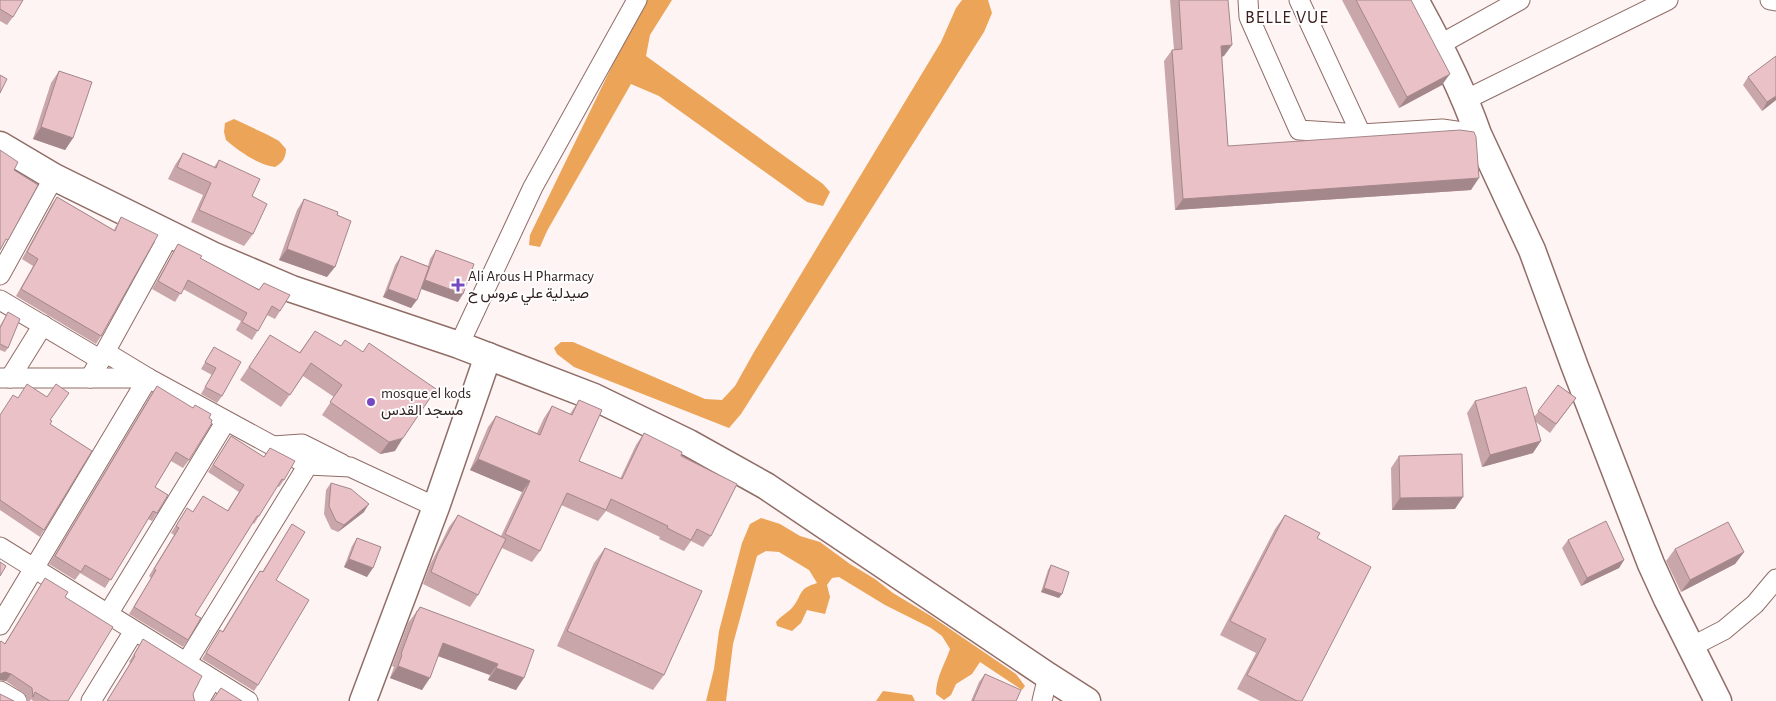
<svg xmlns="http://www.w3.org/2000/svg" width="1776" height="701" font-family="'Alegreya Sans',Vazirmatn,sans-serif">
	<rect width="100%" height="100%" fill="#fdf4f3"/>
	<g fill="#eca459">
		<path d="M644,0H672L650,35L646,56L823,184L830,192L823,206L807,202L659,96L631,84L547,231L540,247L529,245L530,235Z"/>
		<path d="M962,0H988L992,13L984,32L741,414L729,428L574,367L557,354L554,348L561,342H573L705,399L722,400L735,386L754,352L941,42L956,8Z"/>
		<path d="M234,119L268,135L279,141L286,149C286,158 282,163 275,167C258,165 239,151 226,140L224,132L225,123Z"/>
		<path d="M761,518L780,524L800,536L820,542L850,564L875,579L893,593L931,616L1016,674L1025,686L1022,690L980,662L972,674L956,684L951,695L944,700L936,694C936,677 945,664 950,649L942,636L931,628L885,605L839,577L832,578L827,585L830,597L825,614L807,610L801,623L792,631L777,626L776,622C781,616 787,613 792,608C803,595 797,589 817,583L809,570L779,552L766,551L757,556L733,644L726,701H706L714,669L719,631L742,543L750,524Z"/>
		<path d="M883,691L912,695L915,701H876Z"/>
	</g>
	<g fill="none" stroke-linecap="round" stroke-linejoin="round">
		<g stroke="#906d67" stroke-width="21">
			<g id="street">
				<path d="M1248,0L1249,17L1299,130L1361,134L1442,129L1477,134"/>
				<path d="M1299,0L1361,134"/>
				<path d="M1770,0L1776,1"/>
				<path d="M1439,45L1520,0"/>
				<path d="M1465,100L1668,0"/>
				<path d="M0,275L54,177"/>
				<path d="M0,300L101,360"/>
				<path d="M459,345L533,187L637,0"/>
				<path d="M105,352L170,234"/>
				<path d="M0,378H148L308,465L350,467L436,507"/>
				<path d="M10,378L43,325"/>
				<path d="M273,446L302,444L342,464"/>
				<path d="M0,547L248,701"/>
				<path d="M108,614L226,421"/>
				<path d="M0,625L148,378L105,352L90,378"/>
				<path d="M1691,647L1724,630L1755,604L1776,579"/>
				<path d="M186,663L308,465"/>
				<path d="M0,691L17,701"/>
				<path d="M91,701L134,631"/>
				<path d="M199,701L212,679"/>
				<path d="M1042,701L1048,676"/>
			</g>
		</g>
		<g stroke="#906d67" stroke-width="29">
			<g id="secondary">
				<path d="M1415,0C1439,43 1462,88 1478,134L1532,250L1575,367L1651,564L1667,599L1718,701"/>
				<path d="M0,145L54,177L212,255L292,289L459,345L594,397L689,443L766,486L1048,676L1087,701"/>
				<path d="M363,701L436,507L488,356"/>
			</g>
		</g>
		<use href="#street" stroke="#fff" stroke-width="19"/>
		<use href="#secondary" stroke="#fff" stroke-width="26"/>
	</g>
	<g fill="#c9a6aa">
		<path d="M0,0L13,17L7,25L0,21Z"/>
		<path d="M1170,0H1228L1224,56L1222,57L1228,146L1471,190L1175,210L1164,61L1172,50H1174Z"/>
		<path d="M1342,0H1411L1442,85L1399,108Z"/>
		<path d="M59,71L73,138L65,150L33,139L51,83Z"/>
		<path d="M1748,77L1776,100L1762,111L1743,85Z"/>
		<path d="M183,153L214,167L219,160L252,196L253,234L244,246L191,222L203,195L168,179L175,165Z"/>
		<path d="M57,197L114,230L121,217L101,336L96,344L16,296L33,266L22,259L52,204Z"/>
		<path d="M304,199L337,215L327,277L279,260L297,210Z"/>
		<path d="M178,244L200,258L259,290L264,283L280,311L275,319L267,315L252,340L236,330L241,321L183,289L175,302L152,289L173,252Z"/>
		<path d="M436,250L458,302L421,289L411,308L383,297L395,265L401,256L428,266L430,259Z"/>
		<path d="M8,312V348L5,352L0,350V326Z"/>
		<path d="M315,331L395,451L380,454L322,415L334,397L303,376L281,407L240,380L270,335L299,353Z"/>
		<path d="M214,347L222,396L217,403L201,394L212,375L201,369Z"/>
		<path d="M1558,385L1576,398L1550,433L1536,422L1533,453L1482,467L1467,413L1475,401L1535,416Z"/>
		<path d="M157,386L189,460L183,468L171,461L155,487L157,513L152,521L148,519L105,588L80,573L75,580L49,564L151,394Z"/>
		<path d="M579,400V461L620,479L636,445L644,433L681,456L711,536L703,547L691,541L684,551L659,539L660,537L606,511L598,521L561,505L540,551L532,562L502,548L478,595L470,607L423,584L430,565L449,527L458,515L501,536L522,492L470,470L488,427L496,416L537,433L544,418L552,406L570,414Z"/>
		<path d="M0,415L50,420L44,530L40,537L0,510Z"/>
		<path d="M231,436L264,457L270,448L284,480L279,487L277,486L259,516L254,524L253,523L195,615L188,640L183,647L129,614L151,578L149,576L174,535L171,533L187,508L193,512L203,496L227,511L239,492L208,472Z"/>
		<path d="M1399,456L1455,509L1392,510L1391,468Z"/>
		<path d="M331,483L364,512L338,532L331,529L324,514L326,490Z"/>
		<path d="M1285,515L1317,538L1302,701H1260L1237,689L1256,653L1220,635L1275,529Z"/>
		<path d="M292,524L276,580L258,685L254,691L202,659L220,630L222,632L256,577L260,571L262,572Z"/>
		<path d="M357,538L367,577L344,567L352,546Z"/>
		<path d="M1568,540L1624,560L1619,568L1581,586L1562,548Z"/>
		<path d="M605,548L664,675L653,690L557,646L594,563Z"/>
		<path d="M1675,549L1744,552L1735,564L1681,592L1666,561Z"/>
		<path d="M1051,565L1059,598L1041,592L1048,570Z"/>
		<path d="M45,578L65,597L68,701H33L31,699L30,701H27L26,695L6,681L0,680V642L5,643Z"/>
		<path d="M420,607L534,650L516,690L488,680L490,675L438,656L422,690L390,678L394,667L392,666L408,623Z"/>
		<path d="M143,639L193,694L194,699L195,701H107L130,663L129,662Z"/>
		<path d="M985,674L1016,701H971L979,682Z"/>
	</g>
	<g fill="#a4878b">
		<path d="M1232,45L1224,56L1213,57L1221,46Z"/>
		<path d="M1450,74L1442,85L1399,108L1407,97Z"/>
		<path d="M1776,96V100L1762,111L1767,102Z"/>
		<path d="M41,127L73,138L65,150L33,139Z"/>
		<path d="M1479,178L1471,190L1175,210L1183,199Z"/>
		<path d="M287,249L335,267L327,277L279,260Z"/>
		<path d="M425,280L463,294L458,302L419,288Z"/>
		<path d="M388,289L417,300L411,308L383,297Z"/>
		<path d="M403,438L395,451L380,454L389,442Z"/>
		<path d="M1541,441L1533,453L1482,467L1490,455Z"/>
		<path d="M478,459L530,481L522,492L470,470Z"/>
		<path d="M1463,497L1455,509L1392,510L1400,498Z"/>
		<path d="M369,504L364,512L338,532L344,525Z"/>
		<path d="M1744,552L1735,564L1681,592L1690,580Z"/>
		<path d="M349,559L373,568L367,577L344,567Z"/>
		<path d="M1624,560L1619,568L1581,586L1587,578Z"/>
		<path d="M1044,588L1062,594L1059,598L1041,592Z"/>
		<path d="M443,643L498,664L490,675L435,655Z"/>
		<path d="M398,666L430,678L422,690L390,678Z"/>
		<path d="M496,668L524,678L516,690L488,680Z"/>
		<path d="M5,672L11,674L6,681L0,680V674Z"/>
	</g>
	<g fill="#eac1c6" stroke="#a4878b">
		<path d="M0,0H23L13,17L0,9Z"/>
		<path d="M1179,0H1228L1232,45L1221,46L1228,146L1460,130L1474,132L1476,137L1479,178L1183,199L1172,50L1182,49Z"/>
		<path d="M1356,0H1411L1450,74L1407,97Z"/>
		<path d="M1776,56V96L1767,102L1748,77Z"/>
		<path d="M59,71L92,82L73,138L41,127Z"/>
		<path d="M0,75L7,79L0,93Z"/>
		<path d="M0,150L18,162L14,170L38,185L8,240L6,239L0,250Z"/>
		<path d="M183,153L216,168L219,160L260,179L252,196L267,204L253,234L199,210L211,183L177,167Z"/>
		<path d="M57,197L115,231L121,217L158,235L101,336L21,289L38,259L27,252Z"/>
		<path d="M304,199L338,212L337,215L351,221L335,267L287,249Z"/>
		<path d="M178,244L202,256L200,258L259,290L264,283L290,295L280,311L272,306L258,331L242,322L247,313L188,280L181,294L158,281Z"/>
		<path d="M436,250L474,264L463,294L425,280Z"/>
		<path d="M401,256L429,267L417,300L388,289Z"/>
		<path d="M8,312L20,319L8,348L0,344V328Z"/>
		<path d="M315,331L341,346L345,340L363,352L369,343L436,389L403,438L389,442L330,402L342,385L311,363L290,395L249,367L270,335L300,353Z"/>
		<path d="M214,347L241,362L222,396L205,387L216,368L205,362Z"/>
		<path d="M27,384L47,397L56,384L69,393L50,420L52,421L50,424L92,451L44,530L0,500V415L13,395L18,398Z"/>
		<path d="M1558,385L1576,398L1556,424L1538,411Z"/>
		<path d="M157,386L193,408L195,405L211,414L209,418L212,420L211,423H212L194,452L189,460L176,452L155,487L168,495L157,513L153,511L111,580L85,565L81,572L55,556Z"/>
		<path d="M1526,387L1541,441L1490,455L1475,401Z"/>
		<path d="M579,400L602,410L579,461L622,479L644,433L682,452L681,456L737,484L711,536L697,529L691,540L667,528L668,526L611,499L606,510L567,493L540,551L505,534L530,481L478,459L496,416L540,435L552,406L572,415Z"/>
		<path d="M231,436L264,457L270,448L295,461L284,480L282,479L259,516H257L195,615L201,618L188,640L134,607L156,570L154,569L179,528L176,526L187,508L193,512L203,496L228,511L244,485L213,465Z"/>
		<path d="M1462,454L1463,497L1400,498L1399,456Z"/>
		<path d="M331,483L351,489L369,504L344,525L336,521L329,506Z"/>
		<path d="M458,515L506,539L478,595L431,572L438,553Z"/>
		<path d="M1285,515L1320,533L1317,538L1371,567L1302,701H1297L1247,675L1266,639L1230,621Z"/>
		<path d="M1606,521L1624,560L1587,578L1568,540Z"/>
		<path d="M1728,522L1744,552L1690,580L1675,549Z"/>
		<path d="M292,524L305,532L276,580L309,600L258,685L206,653L220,630L223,632L260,571L263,572Z"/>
		<path d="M357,538L381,547L373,568L349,559Z"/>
		<path d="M605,548L702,591L664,675L567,631Z"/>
		<path d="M0,562L6,566L0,576Z"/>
		<path d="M1051,565L1069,572L1062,594L1044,588Z"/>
		<path d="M45,578L68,592L65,597L113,627L68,701H50L35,692L33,697L32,688L11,674L5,672L0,674V642L1,641L5,644Z"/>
		<path d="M420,607L534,650L524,678L496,668L498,664L443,643L430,678L398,666L402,655L401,654L417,611H418Z"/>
		<path d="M143,639L202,676L193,694L194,699L195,701H107L135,656L134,655Z"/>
		<path d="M985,674L1021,690L1016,701H973Z"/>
		<path d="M221,688L242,701H212Z"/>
		<path d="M0,694L14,701H0Z"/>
	</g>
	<g fill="#7749c1" stroke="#fff" stroke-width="2">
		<path d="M455.5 277.5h5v5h5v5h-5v5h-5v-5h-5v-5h5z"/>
		<circle cx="371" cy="402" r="5"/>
	</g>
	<g text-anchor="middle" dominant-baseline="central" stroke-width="4" stroke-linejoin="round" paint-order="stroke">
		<g font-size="15" fill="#31221f" stroke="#fff" text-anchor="start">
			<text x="468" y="276">Ali Arous H Pharmacy<tspan x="468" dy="17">صيدلية علي عروس ح</tspan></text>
			<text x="381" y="393">mosque el kods<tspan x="381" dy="17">مسجد القدس</tspan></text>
		</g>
		<g font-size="18" letter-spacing="1" fill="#3d201c" stroke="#fff">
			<text x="1287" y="18">BELLE VUE</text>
		</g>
	</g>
</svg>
